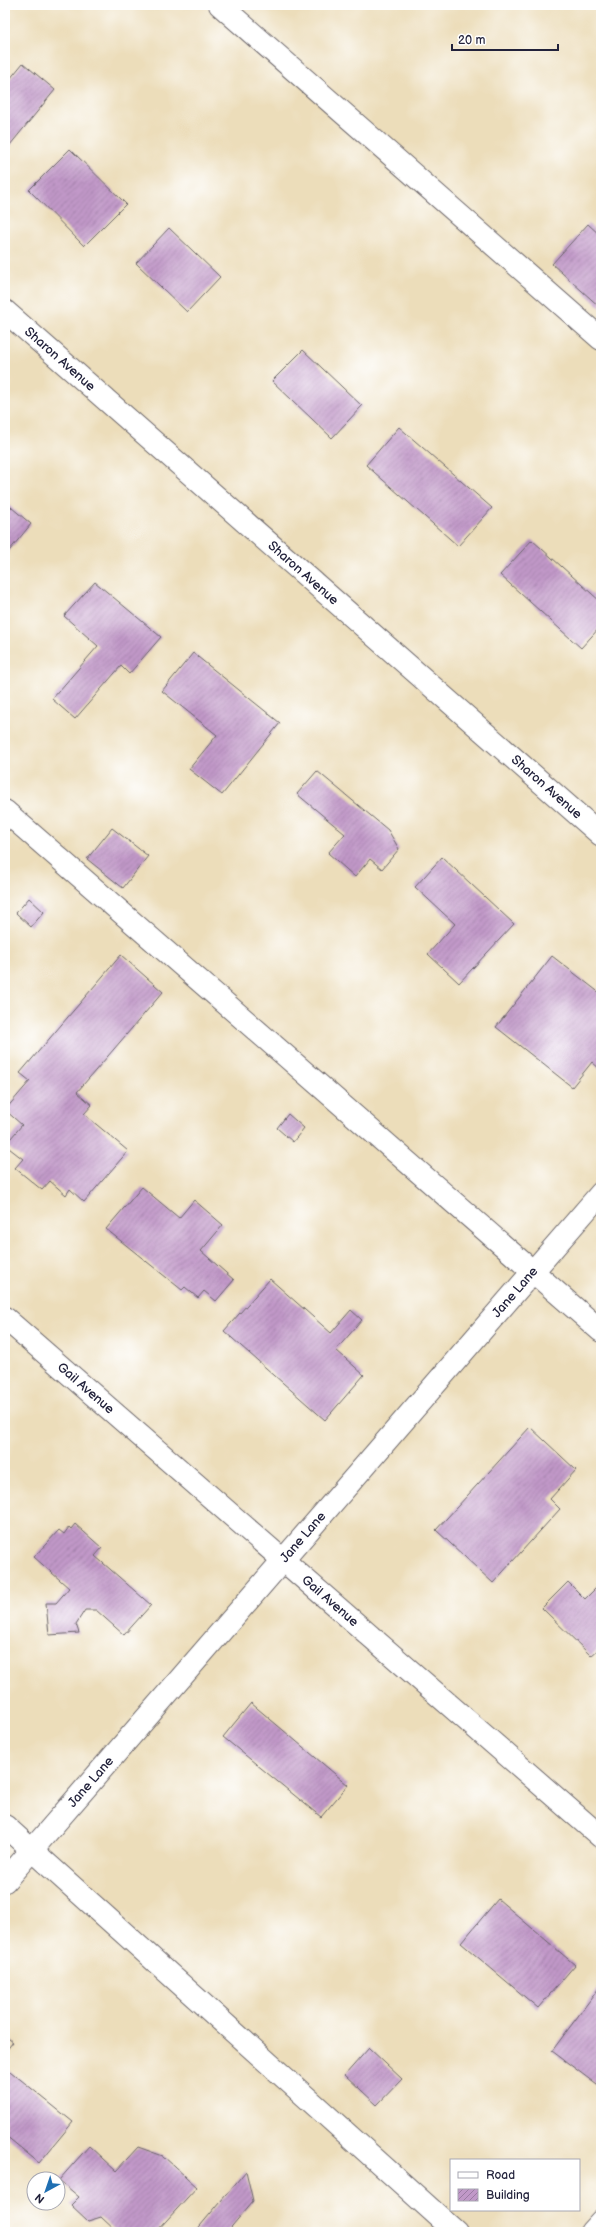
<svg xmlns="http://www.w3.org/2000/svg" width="606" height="2237" font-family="'Balsamiq Sans',sans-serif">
	<defs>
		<pattern id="building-hatch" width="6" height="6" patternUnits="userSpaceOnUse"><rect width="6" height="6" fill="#c198c8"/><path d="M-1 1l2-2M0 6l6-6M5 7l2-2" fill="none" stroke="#9c7ca4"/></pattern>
	</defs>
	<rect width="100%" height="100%" fill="#fff"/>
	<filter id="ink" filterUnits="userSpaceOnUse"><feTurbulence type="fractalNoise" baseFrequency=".025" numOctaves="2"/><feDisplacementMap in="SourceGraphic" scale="8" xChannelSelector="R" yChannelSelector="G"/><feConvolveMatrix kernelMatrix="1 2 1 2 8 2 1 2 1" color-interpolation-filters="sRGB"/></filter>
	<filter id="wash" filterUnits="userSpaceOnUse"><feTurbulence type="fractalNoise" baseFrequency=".012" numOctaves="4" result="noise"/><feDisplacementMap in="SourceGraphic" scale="16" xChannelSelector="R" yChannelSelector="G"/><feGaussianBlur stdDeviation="0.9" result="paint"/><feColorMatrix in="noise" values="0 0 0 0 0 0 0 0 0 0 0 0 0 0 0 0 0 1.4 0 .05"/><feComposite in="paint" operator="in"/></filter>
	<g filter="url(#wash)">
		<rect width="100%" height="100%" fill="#ecddba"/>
		<g id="blocks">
			<g fill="url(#building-hatch)">
				<path d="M23,63L55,90L5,151V85Z"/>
				<path d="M70,149L126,204L84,246L29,190Z"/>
				<path d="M588,224L601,236V308L552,264Z"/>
				<path d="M169,228L220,277L187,312L136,263Z"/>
				<path d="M303,350L362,406L332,438L272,381Z"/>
				<path d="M399,427L492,508L458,546L366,465Z"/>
				<path d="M5,502L31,524L5,556Z"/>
				<path d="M532,540L601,602V626L581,648L500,575Z"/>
				<path d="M95,582L161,637L129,674L121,666L75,719L52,699L98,646L64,616Z"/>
				<path d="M193,653L280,723L222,795L189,769L217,735L162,691Z"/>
				<path d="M317,771L388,830L399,849L382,869L370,859L355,877L328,853L345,834L297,794Z"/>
				<path d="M112,828L148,856L123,888L87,859Z"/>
				<path d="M442,857L514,924L459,983L428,954L455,924L415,887Z"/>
				<path d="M29,898L44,912L31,927L16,913Z"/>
				<path d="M121,955L163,992L77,1092L92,1105L84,1114L128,1151L84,1202L70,1189L66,1195L50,1181L42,1190L15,1168L23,1159L5,1145L22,1125L5,1110L30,1081L20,1073Z"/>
				<path d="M552,956L601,994V1070L592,1062L572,1087L496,1027Z"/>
				<path d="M288,1114L304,1128L293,1142L277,1128Z"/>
				<path d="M142,1187L179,1218L194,1200L223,1225L201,1251L234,1280L216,1301L204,1291L198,1298L185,1287L182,1290L106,1229Z"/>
				<path d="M270,1279L331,1333L351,1310L362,1320L336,1350L364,1375L325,1420L224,1331Z"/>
				<path d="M530,1427L576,1470L550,1499L560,1509L493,1583L436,1530Z"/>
				<path d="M75,1524L102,1548L95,1556L151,1605L124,1635L96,1610H85L76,1624L79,1633L49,1635L46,1603H56L69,1588L34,1557L59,1530L64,1534L69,1527L71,1529Z"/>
				<path d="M568,1582L585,1599L601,1583V1647L591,1656L542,1608Z"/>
				<path d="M251,1703L348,1785L321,1817L223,1737Z"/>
				<path d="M498,1899L575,1965L538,2008L461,1943Z"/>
				<path d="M599,1988L601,1989V2088L552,2051Z"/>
				<path d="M5,2036L13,2042L5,2052Z"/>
				<path d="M369,2048L402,2079L377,2105L345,2075Z"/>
				<path d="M5,2067L73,2122L39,2163L5,2135Z"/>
				<path d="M89,2146L116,2171L138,2147L163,2156L197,2187L156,2232H117L101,2217L88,2221L71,2205L79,2197L59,2180Z"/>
				<path d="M246,2171L253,2201L227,2232H195Z"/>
			</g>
		</g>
	</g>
	<g filter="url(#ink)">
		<use href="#blocks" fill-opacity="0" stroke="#696367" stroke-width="1"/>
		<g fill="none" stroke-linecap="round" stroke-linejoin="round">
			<g stroke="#696367" stroke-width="24">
				<g id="minor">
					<path d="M220,5L601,339"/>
					<path id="s1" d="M5,311L601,835"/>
					<path d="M5,811L601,1331"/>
					<path id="s2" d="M5,1318L601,1837"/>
					<path d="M5,1826L456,2232"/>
					<path id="s3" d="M5,1881L601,1193"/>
					<path d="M591,2232L601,2221"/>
				</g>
			</g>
			<use href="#minor" stroke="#fff" stroke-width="22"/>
		</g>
	</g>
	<g text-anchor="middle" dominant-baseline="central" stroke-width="3.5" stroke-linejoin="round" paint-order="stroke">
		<g font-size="13" fill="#22223b" stroke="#fff">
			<text stroke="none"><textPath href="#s1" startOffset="73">Sharon Avenue</textPath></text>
			<text stroke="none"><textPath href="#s1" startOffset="397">Sharon Avenue</textPath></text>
			<text stroke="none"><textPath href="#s1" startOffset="721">Sharon Avenue</textPath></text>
			<text stroke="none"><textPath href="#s3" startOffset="779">Jane Lane</textPath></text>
			<text stroke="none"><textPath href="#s2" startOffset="107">Gail Avenue</textPath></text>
			<text stroke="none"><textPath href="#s3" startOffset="455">Jane Lane</textPath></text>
			<text stroke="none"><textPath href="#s2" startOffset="431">Gail Avenue</textPath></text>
			<text stroke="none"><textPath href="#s3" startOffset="131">Jane Lane</textPath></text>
		</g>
	</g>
	<rect width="606" height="2237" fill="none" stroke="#fff" stroke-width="20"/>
	<rect x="450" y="2159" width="130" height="52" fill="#ffffff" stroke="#a7a7b1"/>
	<rect x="458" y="2172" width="20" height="6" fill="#ffffff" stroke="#a7a7b1"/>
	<text x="486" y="2179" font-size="12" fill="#22223b">Road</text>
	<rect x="458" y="2189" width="20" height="12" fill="url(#building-hatch)" stroke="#a7a7b1"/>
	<text x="486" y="2199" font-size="12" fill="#22223b">Building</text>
	<g transform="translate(46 2191) rotate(220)"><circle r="19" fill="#ffffff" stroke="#a7a7b1"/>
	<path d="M0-3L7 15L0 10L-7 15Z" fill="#1f6fb2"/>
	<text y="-6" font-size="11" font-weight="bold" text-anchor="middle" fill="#22223b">N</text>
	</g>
	<path d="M452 44v6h106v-6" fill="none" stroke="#22223b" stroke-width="2"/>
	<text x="458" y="44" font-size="12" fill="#22223b" stroke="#ffffff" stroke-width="3" paint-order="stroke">20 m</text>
</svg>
